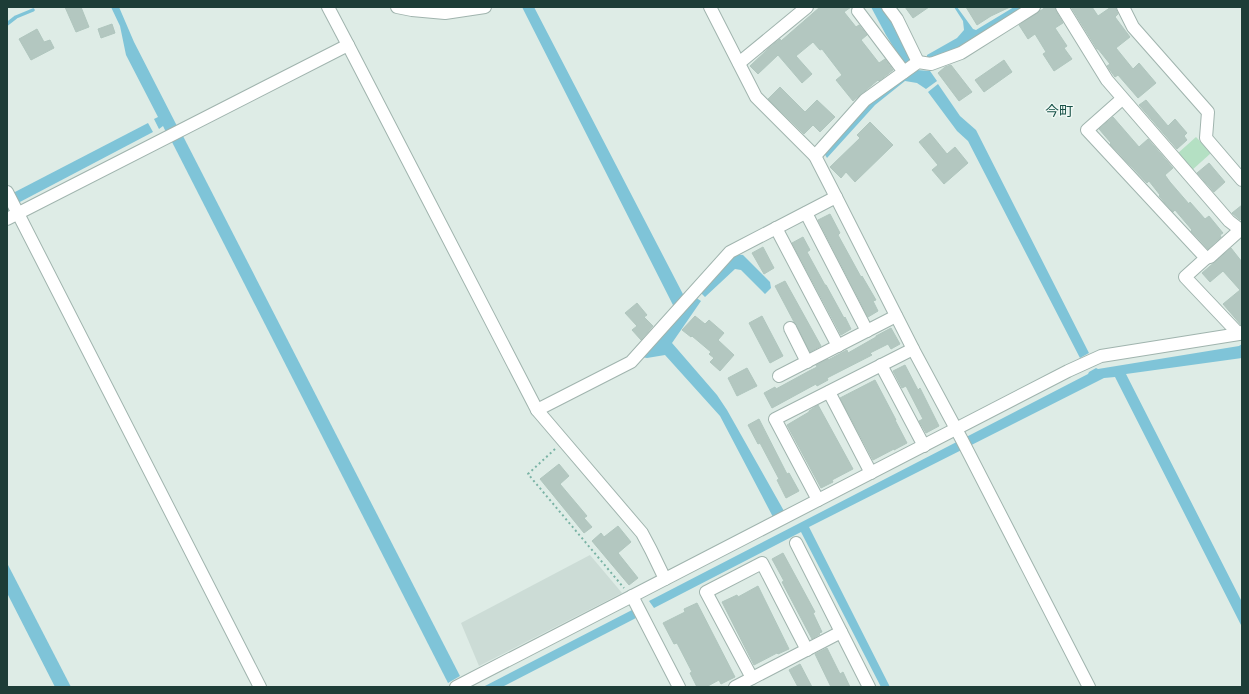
<svg xmlns="http://www.w3.org/2000/svg" width="1249" height="694" font-family="'Roboto Condensed','Noto Sans JP',sans-serif">
	<rect width="100%" height="100%" fill="#deece6"/>
	<path fill="#ccdcd6" d="M590,555L622,593L479,666L461,623Z"/>
	<path fill="#b4e0c3" d="M1196,137L1211,153L1191,171L1177,154Z"/>
	<g fill="#7fc4d8">
		<path d="M111,7H119L134,42L177,126L166,132L163,126L159,129L154,119L158,117L126,55L120,26Z"/>
		<path d="M522,7H534L685,298L695,297L701,301L672,343L717,395L727,410L784,511L773,517L720,416L665,355L647,358L641,357L675,309Z"/>
		<path d="M871,7H882L894,23L911,59L904,64L886,35Z"/>
		<path d="M954,7H957L973,29L976,30L1014,7H1026L964,45L930,59L927,57V55L957,38L964,30L963,21Z"/>
		<path d="M917,70L930,71L937,81L926,89L917,83L905,81L875,105L827,158L824,153L872,102Z"/>
		<path d="M938,84L960,116L976,130L1089,353L1080,358L968,141L957,131L928,92Z"/>
		<path d="M148,123L153,132L18,203L13,193Z"/>
		<path d="M183,136L460,676L448,683L172,142Z"/>
		<path d="M735,254L743,255L770,282L771,288L765,294L741,270L735,269L705,297L700,292Z"/>
		<path d="M1242,344V358L1126,374L1242,602V627L1115,377L1104,378L809,527L890,687H881L801,532L654,608L649,601L1088,374L1089,372L1096,368L1098,369L1239,346Z"/>
		<path d="M7,563L71,687H55L7,593Z"/>
		<path d="M632,610L636,618L502,687H483Z"/>
	</g>
	<g fill="none" stroke-linecap="round" stroke-linejoin="round">
		<path stroke="#7fc4d8" stroke-width="3.5" d="M7,24L16,17L33,10"/>
	</g>
	<g fill="#b3c7c0" stroke="#b0c6be">
		<path d="M65,7H81L89,27L76,32Z"/>
		<path d="M820,7H851L844,12L856,27L859,25L867,35L861,40L879,63L885,59L893,70L879,81L878,80L853,101L836,80L842,75L822,49L820,50L813,42L796,56L812,74L802,83L778,55L758,74L750,66L769,48L780,39L781,41Z"/>
		<path d="M905,7H929L913,18Z"/>
		<path d="M966,7H1010L991,16L977,25Z"/>
		<path d="M1046,7H1055L1056,11L1063,23L1055,28L1067,46L1064,48L1072,59L1054,71L1043,54L1046,52L1035,34L1028,39L1019,25Z"/>
		<path d="M1071,7H1092L1098,16L1111,7H1115L1118,14L1115,17L1130,37L1116,48L1133,69L1139,63L1156,83L1138,98L1118,75L1115,77L1107,66L1110,64L1098,49H1097Z"/>
		<path d="M112,24L115,33L101,38L98,29Z"/>
		<path d="M37,29L44,42L50,40L54,48L31,60L19,39Z"/>
		<path d="M1004,60L1012,72L984,92L975,80Z"/>
		<path d="M951,65L972,92L959,101L938,73L945,67Z"/>
		<path d="M780,87L805,112L817,100L835,117L820,132L813,125L804,134L768,99Z"/>
		<path d="M1146,100L1168,126L1175,119L1187,133L1184,136L1187,140L1177,149L1139,105Z"/>
		<path d="M1113,117L1139,147L1148,139L1173,168L1165,175L1170,182L1189,204L1190,202L1205,219L1209,216L1223,233L1220,235L1221,237L1208,249L1191,231L1192,230L1175,210L1173,212L1165,203L1159,196L1160,195L1149,181L1147,183L1110,144L1111,143L1099,129Z"/>
		<path d="M870,122L893,145L855,182L846,172L841,178L830,167L860,138L857,135Z"/>
		<path d="M930,133L947,154L955,147L968,163L944,184L932,170L938,165L919,142Z"/>
		<path d="M1209,163L1225,182L1214,192L1197,173Z"/>
		<path d="M1242,205V218L1240,220L1232,213Z"/>
		<path d="M830,214L840,233L838,235L861,277L862,276L876,300L873,301L878,311L868,317L818,220Z"/>
		<path d="M803,237L810,250L807,252L825,285H826L844,318L845,317L851,329L841,335L792,243Z"/>
		<path d="M763,247L774,268L764,274L752,253Z"/>
		<path d="M1231,248L1242,262V325H1241L1223,304L1240,290L1223,271L1210,282L1202,273Z"/>
		<path d="M785,281L821,346L810,352L775,286Z"/>
		<path d="M637,303L647,315L644,317L653,326L641,340L632,330L637,326L625,313Z"/>
		<path d="M695,316L705,324L709,320L724,333L718,340L734,355L720,371L710,362L714,358L709,354L711,352L692,336L691,337L682,330Z"/>
		<path d="M762,316L783,356L770,363L749,323Z"/>
		<path d="M891,328L900,344L891,349L888,344L870,353L872,355L827,378L828,380L817,386L816,384L772,408L764,393L775,387L776,389L809,371L817,367L816,365L828,359V360L847,350L848,353L876,337V336Z"/>
		<path d="M905,365L918,390L920,388L939,426L926,433L919,421L923,419L906,386L902,388L893,371Z"/>
		<path d="M747,368L757,386L737,396L728,378Z"/>
		<path d="M875,380L896,420H895L907,443L894,450V449L873,460L840,398Z"/>
		<path d="M818,405L853,469L832,480L833,482L821,488L787,425L809,412V411Z"/>
		<path d="M759,419L787,474L789,473L799,491L786,498L777,480L779,479L760,443L758,444L748,425Z"/>
		<path d="M559,464L569,476L560,484L587,516L584,518L592,527L584,533L540,479Z"/>
		<path d="M618,526L631,542L618,553L638,578L629,585L592,541L601,533L604,537Z"/>
		<path d="M783,553L815,612L813,613L822,632L819,633L820,634L812,639L782,582L784,581L772,559Z"/>
		<path d="M758,586L789,649L778,654L777,653L754,665L722,602L737,595L738,597Z"/>
		<path d="M697,603L735,677L721,684L719,680L706,687H697L690,673L692,672L677,643L674,644L663,623L685,612L684,609Z"/>
		<path d="M827,648L840,674L843,672L850,687H831L815,654Z"/>
		<path d="M800,664L812,687H798L789,670Z"/>
	</g>
	<g fill="none" stroke-linecap="round" stroke-linejoin="round">
		<g stroke="#a0b4ae" stroke-width="14">
			<g id="minor">
				<path d="M328,7L348,45"/>
				<path d="M397,7L412,10L445,13L485,7"/>
				<path d="M888,7L897,19L918,62"/>
				<path d="M1062,7L1107,80L1229,221L1242,231"/>
				<path d="M1123,7L1133,27L1208,112L1206,138L1242,180"/>
				<path d="M858,11L904,72"/>
				<path d="M739,63L807,7"/>
				<path d="M1122,99L1087,130L1206,258L1185,277L1239,334"/>
				<path d="M815,156L865,100L918,62L931,64L961,53L1034,7"/>
				<path d="M7,192L260,687"/>
				<path d="M836,197L913,349L962,440L1089,687"/>
				<path d="M806,213L867,331"/>
				<path d="M7,219L348,45L537,410L642,533L651,550L665,579"/>
				<path d="M776,228L838,346"/>
				<path d="M1206,258L1210,257L1240,230"/>
				<path d="M790,328L807,362"/>
				<path d="M881,365L924,446"/>
				<path d="M779,376L896,316"/>
				<path d="M829,392L871,473"/>
				<path d="M537,410L631,362L730,252L836,197L815,156L756,97L710,7"/>
				<path d="M818,500L775,419L913,349"/>
				<path d="M796,543L869,687"/>
				<path d="M632,596L679,687"/>
				<path d="M752,678L706,592L762,563L807,650"/>
				<path d="M456,687L1068,371L1101,356L1239,334L1242,332"/>
				<path d="M735,687L841,632"/>
			</g>
		</g>
		<path stroke="#7ab3a5" stroke-width="2" stroke-dasharray="2 3" stroke-linecap="butt" d="M555,449L528,474L624,588"/>
		<use href="#minor" stroke="#fff" stroke-width="12"/>
	</g>
	<g text-anchor="middle" dominant-baseline="central" stroke-width="3" stroke-linejoin="round" paint-order="stroke">
		<g font-size="14" fill="#175147" stroke="#eff8f4">
			<text x="1059" y="111">今町</text>
		</g>
	</g>
	<rect width="1249" height="694" fill="none" stroke="#1d3d37" stroke-width="16"/>
</svg>
